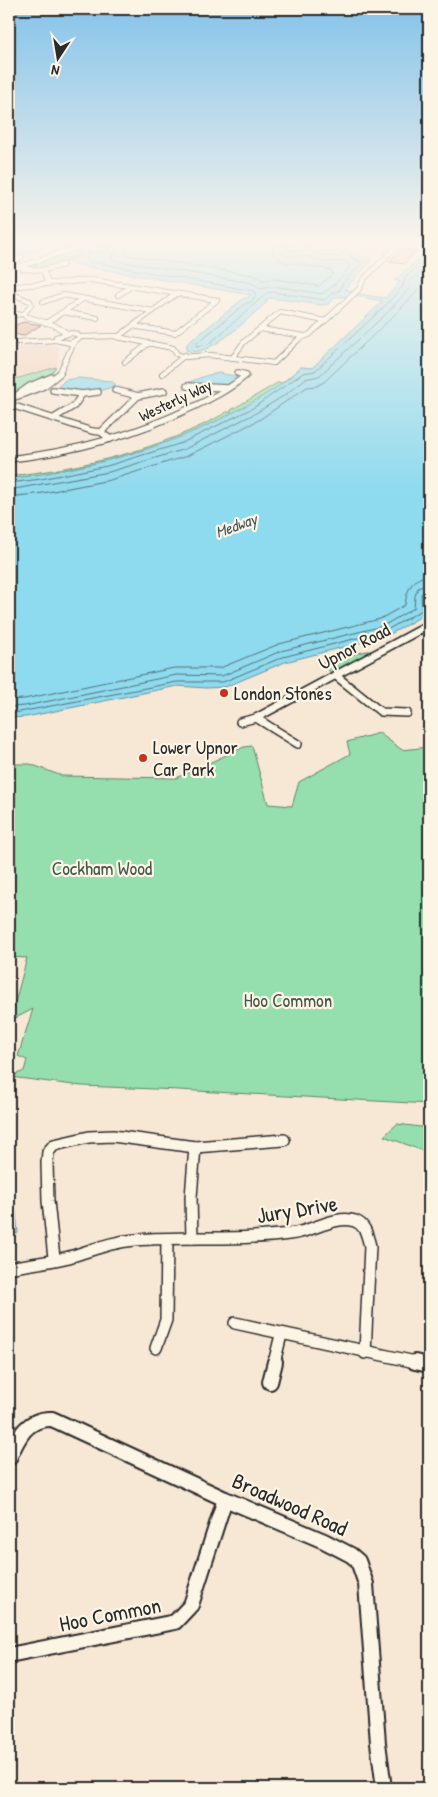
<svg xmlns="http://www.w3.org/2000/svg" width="438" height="1797" font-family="'Patrick Hand',sans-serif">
	<rect width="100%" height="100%" fill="#f7e7d5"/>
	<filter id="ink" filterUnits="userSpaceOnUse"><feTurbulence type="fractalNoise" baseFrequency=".02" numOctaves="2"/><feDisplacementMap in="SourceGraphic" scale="10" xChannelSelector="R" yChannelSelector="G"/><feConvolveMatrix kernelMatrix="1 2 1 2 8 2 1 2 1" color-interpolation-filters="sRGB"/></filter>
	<g filter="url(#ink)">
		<path fill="#f1d6c2" d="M9,344L55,345L60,349L56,367L19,378L9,379Z"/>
		<g fill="#95dead" stroke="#60846c">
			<path d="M72,250L81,254L50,268H22Z"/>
			<path d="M56,367L52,373L30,383L9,399V379L19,378Z"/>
			<path d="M301,367L312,368L229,430L9,488V476C82,468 161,450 227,412H231V410L279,382L282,383Z"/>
			<path d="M367,651H375L331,674L323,661Z"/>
			<path d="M379,733L402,750L429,747V1104L179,1090L82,1086L10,1077L24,1071L27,1060L18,1056L33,1009L10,1021L27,958L9,957V764H30L62,776L176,778L244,747L252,746L268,804L292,806L299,782L350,754L347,742Z"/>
			<path d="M397,1124L429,1128V1153L384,1136Z"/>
		</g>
		<g fill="#8edaee" stroke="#6694a0">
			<path d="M9,243C31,243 53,242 75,243C92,243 96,250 113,243H274L297,246L305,243H322L315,249L337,252L346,243H370L354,254L370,258L371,261L345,289L352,291L351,293L385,298L400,282L395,280L429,249V592L424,600L429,608L427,613L387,636L285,662L225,687L206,688L177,686L26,717L9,718V479C92,467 164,450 238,410C261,398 283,385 301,367L312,368L383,301L348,295L346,297H336L328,304L322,305L270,298L265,301L267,302C249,317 207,361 186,350L187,344L244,298H247L251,295L71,264L67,262L83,255V253C74,249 62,244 52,245C41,247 14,263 9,253Z"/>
			<path d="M220,373L238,377C229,390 206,385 193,385L189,382L208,375Z"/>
			<path d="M78,378L111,381L116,385C99,394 78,392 60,389L58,387L65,380Z"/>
			<path d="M9,1188L15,1204L18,1233L9,1235Z"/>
		</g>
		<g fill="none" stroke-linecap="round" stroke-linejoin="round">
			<g stroke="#537179" stroke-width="1">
				<path d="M113,243L112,248L105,251L89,252L86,261L254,291L256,295L251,302L245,304L197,343L196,346L209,344L267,293L273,292L325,300L332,293L340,290L342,284L361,264L360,261L351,258L349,249L338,257L314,254L308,247C300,251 293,253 286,247L285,243"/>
				<path d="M120,243L118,250L111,257L113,260L252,283L261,289L273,286L322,294L334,285L350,267L346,261L325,262L307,256H286L280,250L279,243"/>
				<path d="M127,243L125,252L127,255L253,275L263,280L274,279L319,286L333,274L331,270L284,262L275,255L271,243"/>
				<path d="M9,483L41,479L107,466L182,443L253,408L303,373L315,371L384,307L403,286L405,278L429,255"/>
				<path d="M9,490L109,472L185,449L256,413L285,395L305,379L319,376L388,312L409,289L411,280L429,264"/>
				<path d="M9,497L43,493L110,480L187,456L259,420L307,387L317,386L324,382C353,354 383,327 411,298C418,291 421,282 429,274"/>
				<path d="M9,700L24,699L174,668H220L279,644L380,619L405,605C407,589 412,578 429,575"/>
				<path d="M9,707L25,706L176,675L222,676L281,651L383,626L414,608L415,596L418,588L429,583"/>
				<path d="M9,714L177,682H223L283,657L385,631L422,610L421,594L429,589"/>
			</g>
		</g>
		<g fill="#e2af95" stroke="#2b2b2b">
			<path d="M402,249L416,251L404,264L389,262Z"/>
			<path d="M24,322L41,325L23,336L9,333V327Z"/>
		</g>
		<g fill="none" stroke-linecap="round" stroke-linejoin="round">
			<g stroke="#2b2b2b" stroke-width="6">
				<g id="street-far4">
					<path d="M15,265V261L21,257"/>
					<path d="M23,269L43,270L48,284"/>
					<path d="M9,270L90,243"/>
					<path d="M43,270L63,265"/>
					<path d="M9,289L17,286L92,280L217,300L175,333L133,326"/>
					<path d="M9,293L30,301L31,305L24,314L25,316L54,325L67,333"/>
					<path d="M118,295L132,286"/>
					<path d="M43,302L63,295L153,311"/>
					<path d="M63,312L97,318"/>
					<path d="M9,315L24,314"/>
					<path d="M325,321L359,289L364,279L400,243"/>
					<path d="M46,323L83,299"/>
					<path d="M260,329L304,336"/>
					<path d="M71,333L77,334L80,338L70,343L56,340V337Z"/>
					<path d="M81,337L119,336L176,294"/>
					<path d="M117,337L173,348L177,354L184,357L210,355L274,363L300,338L309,335L325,321L280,312L244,342L233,357"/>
					<path d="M18,342L56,340"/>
					<path d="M125,362L149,343"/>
					<path d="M238,373L243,374"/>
					<path d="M59,374L74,342"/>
					<path d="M162,374L185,355"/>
				</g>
			</g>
			<g stroke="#2b2b2b" stroke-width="8">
				<g id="street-far3">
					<path d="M187,386L227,388"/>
					<path d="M53,390L82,394"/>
					<path d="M115,390L138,396"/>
					<path d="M18,396L44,386L60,373"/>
					<path d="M9,401L30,386L52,377"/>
					<path d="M14,406L92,431L101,432"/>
					<path d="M54,418L74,406L82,394L98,392"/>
					<path d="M110,439L101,432L138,396L164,391"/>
					<path d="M9,459C74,452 135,435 193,407C212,398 230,389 246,375L238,373"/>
				</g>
			</g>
			<g stroke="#2b2b2b" stroke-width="10">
				<g id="street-far2">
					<path d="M335,675L381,712L407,713"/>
					<path d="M256,718L298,744"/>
					<path d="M240,722L256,718L429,625"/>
				</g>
			</g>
			<g stroke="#2b2b2b" stroke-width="14">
				<g id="street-far1">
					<path d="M192,1238L191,1197L195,1147"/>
					<path d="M54,1258L48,1201L47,1163L48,1152L54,1145L89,1137L113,1136L195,1147L284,1140"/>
					<path d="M9,1268C29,1264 50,1262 69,1257C93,1250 110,1242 135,1240C189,1236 243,1241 296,1233C314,1230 337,1215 355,1221C366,1225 367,1236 370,1246L365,1353"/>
					<path d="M235,1323L420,1363"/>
					<path d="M156,1348L166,1320L167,1239"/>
					<path d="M274,1363L281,1335"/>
				</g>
			</g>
			<g stroke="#2b2b2b" stroke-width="18">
				<g id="street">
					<path d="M415,1362L429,1365"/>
					<path d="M270,1382L275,1362"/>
					<path d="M9,1458C18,1437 27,1418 52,1419L225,1499L324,1541L351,1555L358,1561L366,1584L378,1743L384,1788"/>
					<path d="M9,1655L175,1622L191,1605L225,1499"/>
				</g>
			</g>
			<use href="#street-far4" stroke="#fcf5e5" stroke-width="4.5"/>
			<use href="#street-far3" stroke="#fcf5e5" stroke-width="5.5"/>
			<use href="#street-far2" stroke="#fcf5e5" stroke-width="7"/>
			<use href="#street-far1" stroke="#fcf5e5" stroke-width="11"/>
			<use href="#street" stroke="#fcf5e5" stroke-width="14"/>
		</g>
	</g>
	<linearGradient id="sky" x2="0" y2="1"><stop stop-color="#84c3ea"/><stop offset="0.49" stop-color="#fbf4ec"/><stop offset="1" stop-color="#fbf4ec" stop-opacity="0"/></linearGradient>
	<rect width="438" height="494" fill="url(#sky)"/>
	<g fill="#c8321e" stroke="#fcf5e5" stroke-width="2">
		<circle cx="224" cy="693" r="5"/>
		<circle cx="143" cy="758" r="5"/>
	</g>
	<g text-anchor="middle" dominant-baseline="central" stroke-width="4.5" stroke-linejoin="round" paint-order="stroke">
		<g font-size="16" fill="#2b2b2b" stroke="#fcf5e5">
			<text transform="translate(175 400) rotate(-25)">Westerly Way</text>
		</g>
		<g font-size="16" font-style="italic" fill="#44575c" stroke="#fcf5e5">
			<text transform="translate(236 525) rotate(-20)">Medway</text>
		</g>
		<g font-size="19" fill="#2b2b2b" stroke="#fcf5e5">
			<text transform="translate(354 646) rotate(-28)">Upnor Road</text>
		</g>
		<g font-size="19" fill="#2b2b2b" stroke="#fcf5e5" text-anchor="start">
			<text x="234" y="693">London Stones</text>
			<text x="153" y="747">Lower Upnor<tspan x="153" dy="22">Car Park</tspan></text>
		</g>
		<g font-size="19" fill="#46584c" stroke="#fcf5e5">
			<text x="102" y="868">Cockham Wood</text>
			<text x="288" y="1000">Hoo Common</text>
		</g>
		<g font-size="22" fill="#2b2b2b" stroke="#fcf5e5">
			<text transform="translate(297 1209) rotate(-9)">Jury Drive</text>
			<text transform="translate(290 1504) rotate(24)">Broadwood Road</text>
			<text transform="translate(110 1614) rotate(-11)">Hoo Common</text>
		</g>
	</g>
	<rect width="438" height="1797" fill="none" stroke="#fcf5e5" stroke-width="30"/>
	<rect x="15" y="15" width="408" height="1767" fill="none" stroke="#2b2b2b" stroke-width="2" filter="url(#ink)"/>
	<g transform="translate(58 58) rotate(192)" stroke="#fcf5e5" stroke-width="4" paint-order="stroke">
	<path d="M0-4L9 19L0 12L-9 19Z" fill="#2b2b2b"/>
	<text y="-8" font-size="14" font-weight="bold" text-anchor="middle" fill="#2b2b2b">N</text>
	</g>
</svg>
